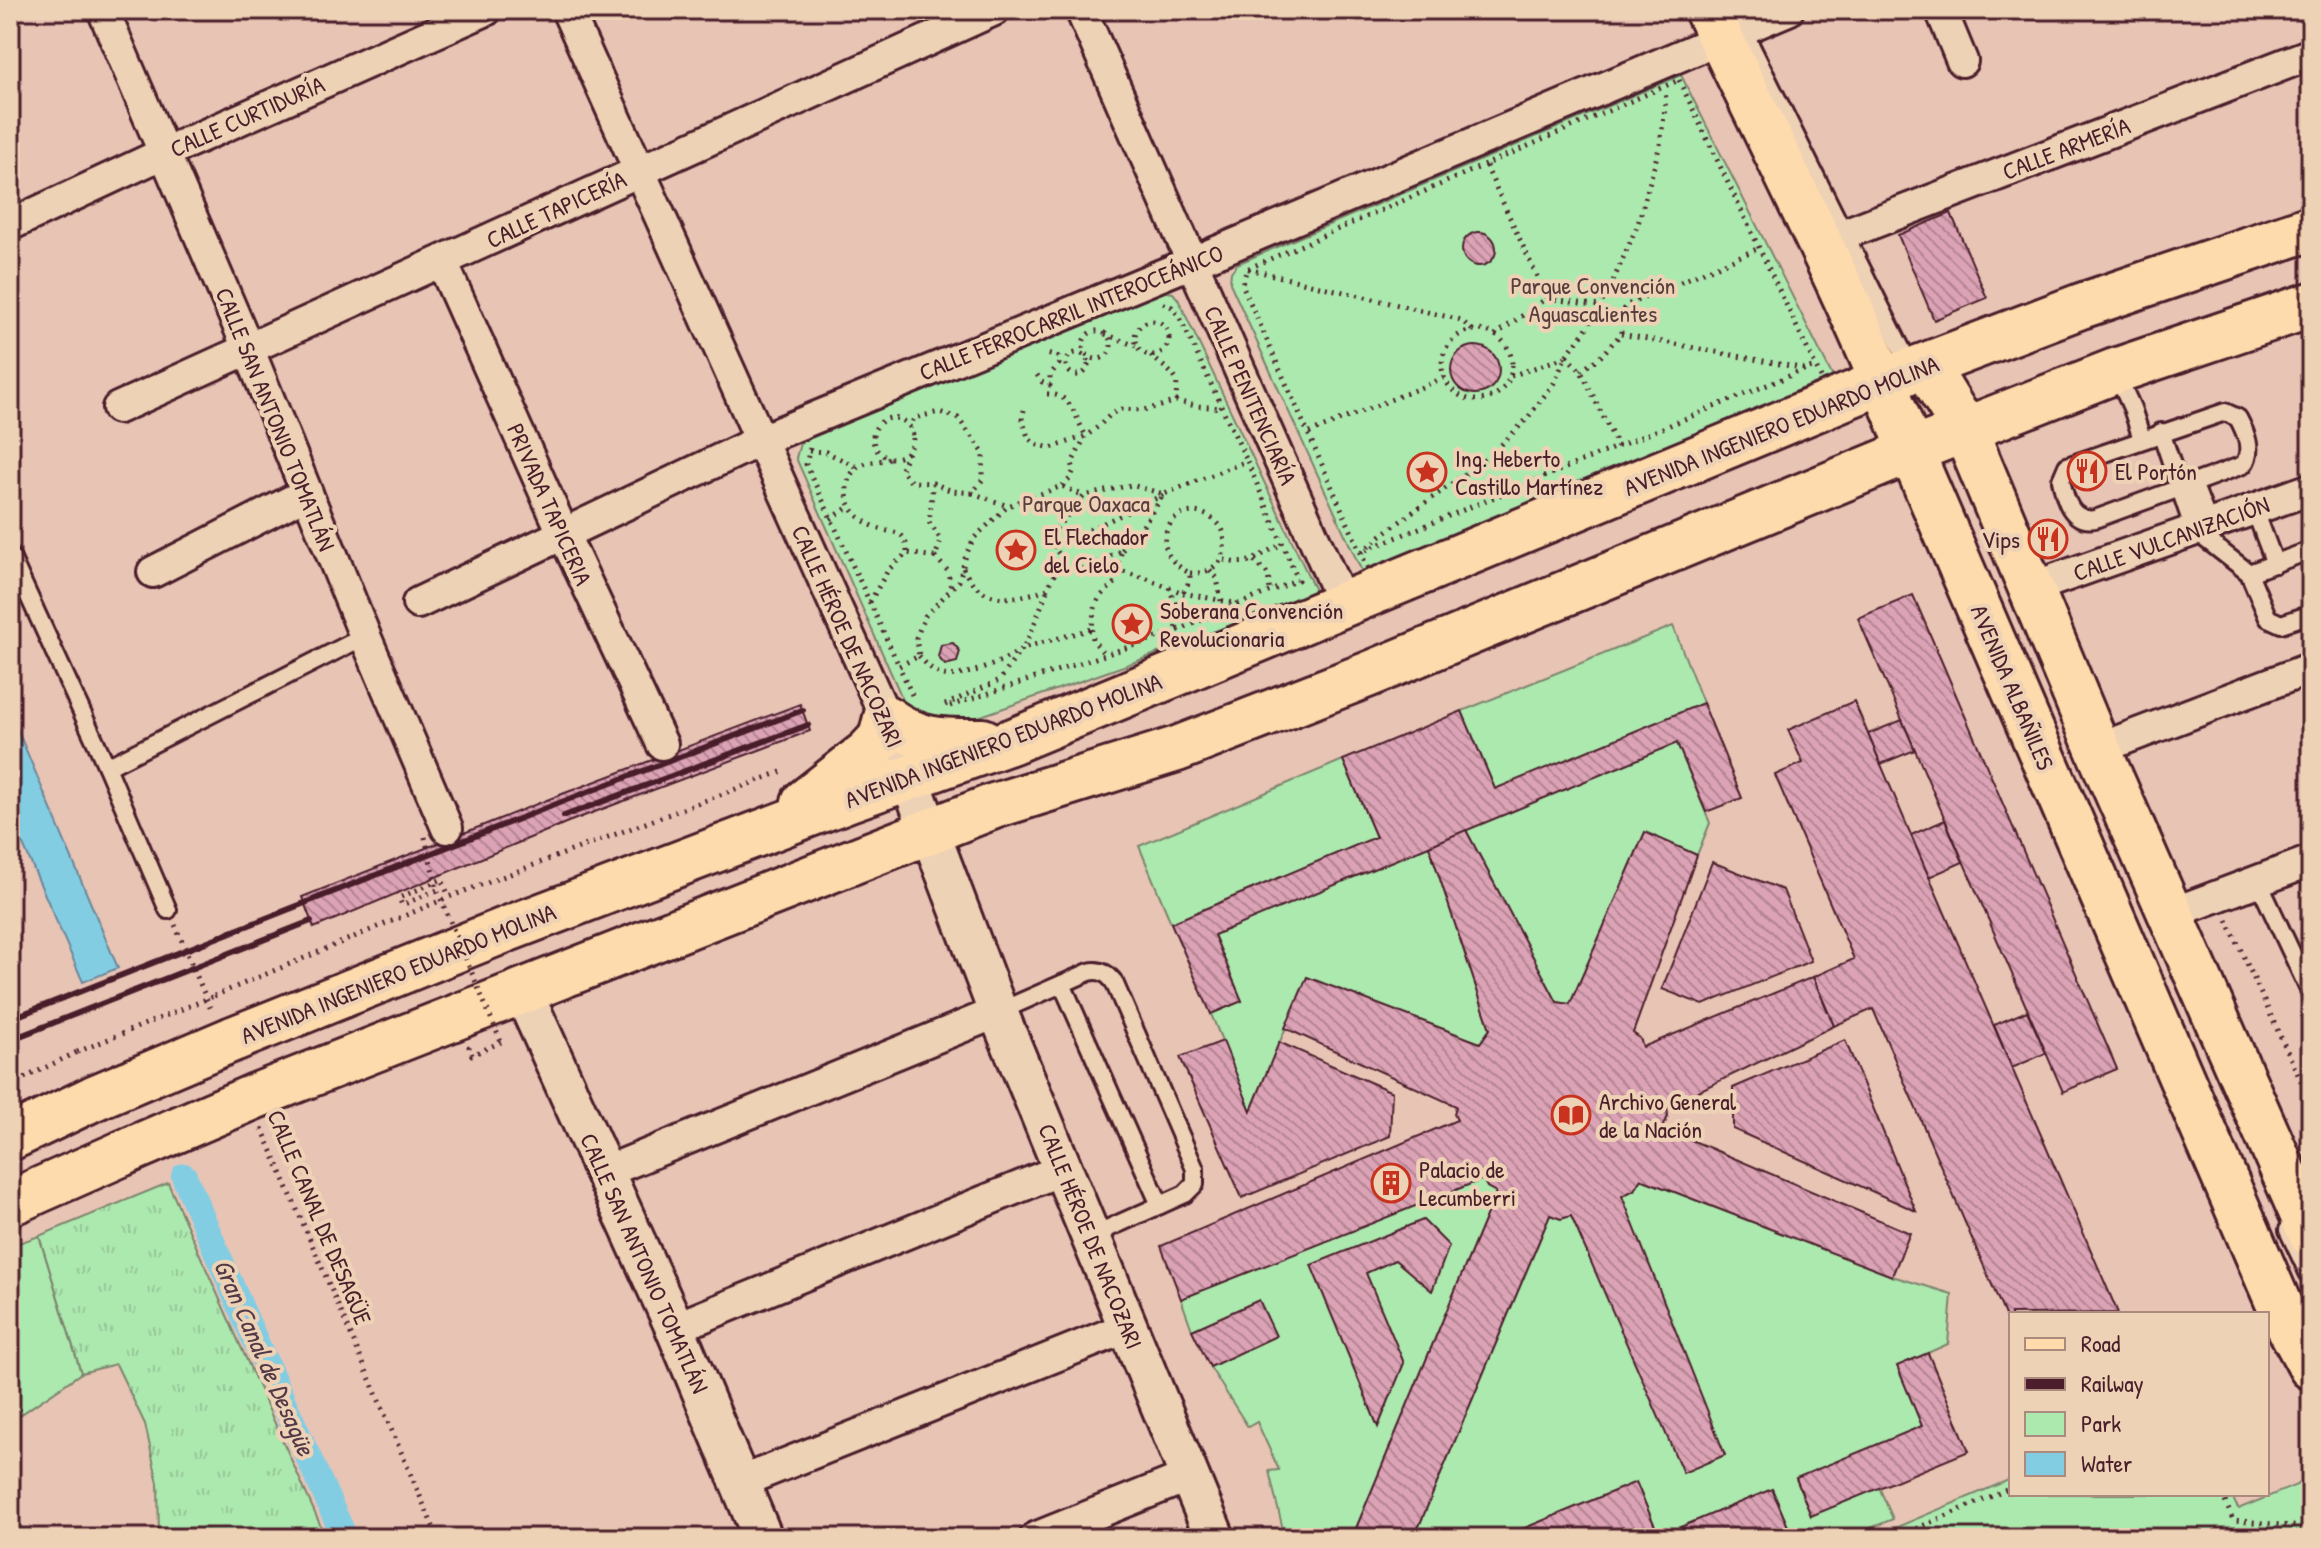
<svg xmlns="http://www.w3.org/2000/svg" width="2321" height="1548" font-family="'Patrick Hand',sans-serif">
	<defs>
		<pattern id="grass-tufts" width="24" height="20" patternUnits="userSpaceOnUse" patternTransform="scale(2)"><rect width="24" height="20" fill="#ace9af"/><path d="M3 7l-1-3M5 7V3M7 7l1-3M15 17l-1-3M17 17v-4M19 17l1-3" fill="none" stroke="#96c797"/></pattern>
		<pattern id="building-back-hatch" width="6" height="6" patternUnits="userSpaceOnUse" patternTransform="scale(2)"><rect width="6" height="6" fill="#dba3b5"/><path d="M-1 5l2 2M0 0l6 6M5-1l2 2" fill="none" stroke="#b48493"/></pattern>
	</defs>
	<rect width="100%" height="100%" fill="#e8c4b5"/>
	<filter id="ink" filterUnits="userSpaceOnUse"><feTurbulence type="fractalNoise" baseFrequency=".0125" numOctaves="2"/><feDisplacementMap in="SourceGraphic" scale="16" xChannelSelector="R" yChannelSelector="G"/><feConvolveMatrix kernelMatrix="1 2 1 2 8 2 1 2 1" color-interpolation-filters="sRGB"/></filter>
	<g filter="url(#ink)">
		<path fill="url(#grass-tufts)" stroke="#7b846d" stroke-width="2" d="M168,1183L326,1538H286L282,1531L267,1538H159L158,1483L145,1424L116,1364L81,1373L39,1236Z"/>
		<g fill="#ace9af" stroke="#7b846d" stroke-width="2">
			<path d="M1681,75L1838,387L1364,576L1230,283L1231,272L1237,264Z"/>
			<path d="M1162,291L1173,293L1178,299L1314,588L1312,594L1132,663L961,723L910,716L796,458L801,440L809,433L1019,351Z"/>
			<path d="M1673,626L1703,703L1495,789L1462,711Z"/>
			<path d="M1677,743L1710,823L1697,855L1645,832L1570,1004L1557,1002L1466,830Z"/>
			<path d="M1343,760L1376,837L1171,923L1139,846Z"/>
			<path d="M1429,846L1490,1029L1480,1043L1307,977L1251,1111L1211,1014L1242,1001L1214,935Z"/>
			<path d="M1483,1179L1487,1187L1496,1192L1352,1538H1285L1269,1471L1279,1470L1257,1422L1248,1427L1210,1367L1275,1336L1259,1300L1192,1330L1181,1299Z"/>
			<path d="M1641,1179L1892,1276L1952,1294L1948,1344L1898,1366L1922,1426L1796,1479L1811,1515L1879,1487L1893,1519L1846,1538H1767L1789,1529L1772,1489L1659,1536L1636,1482L1501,1538H1414L1550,1215L1561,1219L1622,1196L1634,1190Z"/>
			<path d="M39,1236L81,1373L10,1422V1246Z"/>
			<path d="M2011,1479V1494H2231L2238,1509L2311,1479V1538H1871Z"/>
		</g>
		<path fill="#83cde3" stroke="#6c8799" stroke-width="2" d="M10,712L118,968L83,982L10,815Z"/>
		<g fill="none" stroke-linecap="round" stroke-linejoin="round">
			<path stroke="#83cde3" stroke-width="26" d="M184,1176L246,1320L345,1538"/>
		</g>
		<g fill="url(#building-back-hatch)" stroke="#4a1f2b" stroke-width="2">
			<path d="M1951,213L1987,298L1934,320L1898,235Z"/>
			<circle cx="1479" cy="249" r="17"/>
			<circle cx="1475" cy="370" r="24"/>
			<path d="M1913,595L2117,1069L2063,1092L1858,618Z"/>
			<path d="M953,643L960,651L957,662L945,665L938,657L941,645Z"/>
			<path d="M1854,701L1911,835L2118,1313L2011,1314V1329L1873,1009L1834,1026L1813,977L1854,959L1775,775L1803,763L1788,730Z"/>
			<path d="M1703,703L1742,798L1706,812L1677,743L1214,935L1242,1001L1211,1014L1171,923L1376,837L1343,760L1462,711L1495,789Z"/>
			<path d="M800,704L810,731L568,822L314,928L302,897L557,796Z"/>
			<path d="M1902,720L1915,750L1881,764L1868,734Z"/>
			<path d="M1945,820L1963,862L1929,877L1911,835Z"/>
			<path d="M1466,830L1557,1002L1570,1004L1645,832L1697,855L1633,1033L1640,1038L1643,1047L1813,977L1834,1026L1667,1106L1668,1116L1663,1128L1910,1233L1892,1276L1641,1179L1634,1190L1622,1196L1725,1455L1683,1473L1571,1216L1561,1219L1550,1215L1414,1538H1352L1496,1192L1487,1187L1483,1179L1181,1299L1161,1246L1457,1120L1454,1114L1456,1106L1285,1028L1307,977L1480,1043L1490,1029L1429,846Z"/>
			<path d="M1712,862L1783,890L1811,961L1703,1005L1662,989Z"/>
			<path d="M2027,1011L2046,1053L2012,1068L1994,1025Z"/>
			<path d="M1845,1040L1916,1211L1733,1129V1088Z"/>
			<path d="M1223,1041L1251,1111L1279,1042L1392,1092L1390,1136L1242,1198L1180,1057Z"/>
			<path d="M1423,1220L1449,1246L1432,1291L1395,1260L1366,1273L1404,1363L1378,1427L1311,1265Z"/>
			<path d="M1259,1300L1276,1336L1210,1367L1192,1330Z"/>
			<path d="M1928,1353L1969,1451L1811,1516L1796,1478L1922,1426L1897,1366Z"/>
			<path d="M1636,1482L1660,1538H1501Z"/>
			<path d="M1772,1489L1789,1529L1767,1538H1660L1659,1536Z"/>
		</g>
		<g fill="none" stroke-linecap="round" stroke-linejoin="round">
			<g stroke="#4a1f2b" stroke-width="22">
				<g id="service">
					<path d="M1733,10L1912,370"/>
					<path d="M2116,373L2132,408L2142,439"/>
					<path d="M2225,412L2238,418C2246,433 2254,451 2243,465L2095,519C2071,523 2065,499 2061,480L2067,466Z"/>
					<path d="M2161,432L2194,530L2249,573L2268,618L2281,624L2311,614"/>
					<path d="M2193,483L2209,524"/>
					<path d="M2254,508L2275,564"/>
					<path d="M10,555L107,767L365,636"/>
					<path d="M2249,573L2311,550"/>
					<path d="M107,767L168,910"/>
					<path d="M2258,881L2311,994"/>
					<path d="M1062,984L1160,1205"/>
					<path d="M998,1012L1089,972C1100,969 1107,973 1114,982L1195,1169V1184L1185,1194L1091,1236"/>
					<path d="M2288,1230L2311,1279"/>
				</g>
			</g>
			<g stroke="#4a1f2b" stroke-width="36">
				<g id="minor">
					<path d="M103,10L248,348L365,636L447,828"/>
					<path d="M567,10L886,718L909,777"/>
					<path d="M1081,10L1343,604"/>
					<path d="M1941,10L1962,61"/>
					<path d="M10,225L164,153L486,10"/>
					<path d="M1821,243L2311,54"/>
					<path d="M442,262L563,533L662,744"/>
					<path d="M118,408L994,10"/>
					<path d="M153,572L307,493"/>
					<path d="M2031,588L2311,489"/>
					<path d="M418,603L761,440L1193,262L1788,10"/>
					<path d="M2098,749L2311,668"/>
					<path d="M2170,914L2311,861"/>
					<path d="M605,1172L998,1012"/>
					<path d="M675,1328L1063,1169"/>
					<path d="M740,1482L1128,1327"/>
					<path d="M1035,1538L1189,1476"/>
				</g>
			</g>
			<g stroke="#4a1f2b" stroke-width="44">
				<g id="tertiary">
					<path d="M909,777L998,1012L1215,1538"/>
					<path d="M522,990L675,1328L763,1538"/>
				</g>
			</g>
			<g stroke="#4a1f2b" stroke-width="50">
				<g id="primary">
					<path d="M1707,10C1777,157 1852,300 1911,451L2287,1323L2311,1367"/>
					<path d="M1926,366L1965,430L2098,749L2311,1234"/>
					<path d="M804,802L868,752L881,738L886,718C921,743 941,741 983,741"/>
					<path d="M233,1039L510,928L852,798L1013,741L1884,381L2081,306L2311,228"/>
					<path d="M258,1095L994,806L1177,749L1367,675L1911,451L2115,371L2311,305"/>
					<path d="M10,1138L96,1097"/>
					<path d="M10,1203L121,1154"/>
				</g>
			</g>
			<g stroke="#4a1f2b" stroke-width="5" stroke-dasharray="2 6" stroke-linecap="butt">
				<path d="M1679,80L1824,384L1369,571L1242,284L1247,269Z"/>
				<path d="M1486,166L1547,298"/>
				<path d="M1248,269L1461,320L1472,330"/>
				<path d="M1163,303L1172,307L1180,318L1247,461"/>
				<circle cx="1152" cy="338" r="17"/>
				<circle cx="1477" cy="365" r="35"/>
				<circle cx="1097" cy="345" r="14"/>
				<path d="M1105,334L1136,346"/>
				<path d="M1621,334L1806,369L1816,366"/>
				<path d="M1495,335L1547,298L1599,306"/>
				<circle cx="1077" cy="364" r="11"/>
				<path d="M1151,355C1160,365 1170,369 1177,381L1176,401"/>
				<path d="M1566,356L1581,371L1618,447"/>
				<path d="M1581,371L1601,356L1621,334V312L1627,305L1759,248"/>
				<path d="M1037,375L1042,382L1050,385V375L1059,364L1058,357L1043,353"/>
				<path d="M1511,376L1565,357"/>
				<path d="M1047,394C1073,394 1075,418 1086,436"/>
				<path d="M1024,410L1022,418L1028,437L1034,444L1051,448L1086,436L1099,426L1111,414L1121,409L1143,410L1161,406L1176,401L1196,406L1222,408"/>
				<circle cx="893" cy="438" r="20"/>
				<path d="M1309,433L1444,378"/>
				<path d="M810,448L806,464L899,666"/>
				<path d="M809,451L826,452L857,467"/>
				<path d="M908,452L901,469L911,482L933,483L952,491L972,493L983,479V452L958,418L939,412L914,418L910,428"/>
				<path d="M889,458C879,463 869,460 860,466C852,471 848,478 847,487C845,510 863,524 884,530C890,532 897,531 902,536C906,540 907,547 907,553"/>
				<path d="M1062,486L1070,479L1074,470L1072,463L1085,437"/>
				<path d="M972,493L1008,506"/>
				<path d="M831,519L850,506"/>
				<path d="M1053,547L1163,495"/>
				<path d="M1122,550L1140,530L1164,494L1247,461L1298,580L1239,604L1183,593"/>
				<path d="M1366,550L1806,369"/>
				<path d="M1362,552L1380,536L1491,455L1526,420L1554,383L1566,356L1585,331L1610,288L1638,224L1660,145L1666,100L1665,91"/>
				<path d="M935,557L948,571L951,589"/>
				<path d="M1254,561L1268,574L1270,591"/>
				<path d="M963,568C981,606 1013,601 1047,589L1056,572L1059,554L1047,539L1084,496L1131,485L1164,494"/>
				<path d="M1116,570L1145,578L1183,593L1190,580V573C1138,549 1177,491 1214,520C1228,530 1225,544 1222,559C1251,570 1259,553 1283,544"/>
				<path d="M1210,570L1217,578L1221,601"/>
				<path d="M1190,573C1203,574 1213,570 1222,559"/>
				<path d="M1169,587L1175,603L1177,631"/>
				<path d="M870,602L888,570L907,553L935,557L941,540L929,522L933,483"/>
				<path d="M1092,629L1093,640L1105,655"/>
				<path d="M919,656C926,664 933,672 944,675C961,679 1008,661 1021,649C1029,642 1042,603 1047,591"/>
				<path d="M912,695L899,666L919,656L916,638L925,616L959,581L966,555L974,538L1008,506L1062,486L1084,496"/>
				<path d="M945,705L1000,680L1022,648L1092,629C1094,603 1097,597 1118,581L1116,570L1122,550L1086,568L1056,572"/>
				<path d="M950,706L1177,631L1238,604"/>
				<path d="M437,890L402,905L399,898L442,879L449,897"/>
				<path d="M2227,920L2311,1103"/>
				<path d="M175,925L212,1012"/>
				<path d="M214,996L449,897L786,770"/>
				<path d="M470,1046L469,1047L472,1055L501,1042"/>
				<path d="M10,1085L77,1052"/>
				<path d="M262,1128L438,1538"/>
				<path d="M2222,1494L2233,1520L2311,1528"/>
				<path d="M1894,1538L2011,1488"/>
				<path d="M2194,1538L2199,1534L2239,1535L2242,1538"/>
			</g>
			<use href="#service" stroke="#eed2b5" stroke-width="16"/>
			<use href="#minor" stroke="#eed2b5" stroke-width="30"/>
			<use href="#tertiary" stroke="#eed2b5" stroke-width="38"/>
			<use href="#primary" stroke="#fedbac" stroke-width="44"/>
			<g stroke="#4a1f2b" stroke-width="6">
				<path d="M564,816L808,725"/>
				<path d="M10,1019L559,803L803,710"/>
				<path d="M10,1040L311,921"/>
			</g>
			<g stroke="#4a1f2b" stroke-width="50" stroke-linecap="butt">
				<g id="primary-bridge">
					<path d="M96,1097L233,1039"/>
					<path d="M121,1154L258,1095"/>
				</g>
			</g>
			<g stroke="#4a1f2b" stroke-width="5" stroke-dasharray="2 6" stroke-linecap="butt">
				<path d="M425,837L437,890L501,1042"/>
				<path d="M77,1052L214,996"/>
			</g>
			<use href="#primary-bridge" stroke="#fedbac" stroke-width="44"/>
		</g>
	</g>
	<defs>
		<g id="restaurant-ring" transform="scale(2)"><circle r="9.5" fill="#eed2b5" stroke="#c8321e" stroke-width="1.5"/><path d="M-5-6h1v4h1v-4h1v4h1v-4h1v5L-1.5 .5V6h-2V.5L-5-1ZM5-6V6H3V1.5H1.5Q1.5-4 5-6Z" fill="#c8321e"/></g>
		<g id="sight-ring" transform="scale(2)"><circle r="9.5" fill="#eed2b5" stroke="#c8321e" stroke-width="1.5"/><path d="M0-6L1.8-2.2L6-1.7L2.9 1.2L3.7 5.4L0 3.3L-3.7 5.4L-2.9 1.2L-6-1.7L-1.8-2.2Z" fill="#c8321e"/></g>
		<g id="library-ring" transform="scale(2)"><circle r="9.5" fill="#eed2b5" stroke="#c8321e" stroke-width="1.5"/><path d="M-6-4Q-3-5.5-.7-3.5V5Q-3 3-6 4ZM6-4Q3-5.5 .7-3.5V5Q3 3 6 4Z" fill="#c8321e"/></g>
		<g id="building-ring" transform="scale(2)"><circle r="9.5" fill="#eed2b5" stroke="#c8321e" stroke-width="1.5"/><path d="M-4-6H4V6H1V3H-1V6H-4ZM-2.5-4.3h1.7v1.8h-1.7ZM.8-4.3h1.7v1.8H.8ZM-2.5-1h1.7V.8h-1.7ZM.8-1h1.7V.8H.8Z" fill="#c8321e"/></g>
	</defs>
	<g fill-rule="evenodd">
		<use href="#restaurant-ring" x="2087" y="471"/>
		<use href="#sight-ring" x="1427" y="472"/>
		<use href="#restaurant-ring" x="2048" y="539"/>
		<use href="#sight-ring" x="1016" y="550"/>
		<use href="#sight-ring" x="1132" y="624"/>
		<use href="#library-ring" x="1571" y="1115"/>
		<use href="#building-ring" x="1391" y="1183"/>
	</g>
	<g text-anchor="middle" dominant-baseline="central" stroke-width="8" stroke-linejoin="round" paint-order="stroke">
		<g font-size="24" fill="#4a1f2b" stroke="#eed2b5">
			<text transform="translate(247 116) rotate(-24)">CALLE CURTIDURÍA</text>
			<text transform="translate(2066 148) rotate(-21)">CALLE ARMERÍA</text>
			<text transform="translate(556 209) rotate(-25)">CALLE TAPICERÍA</text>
			<text transform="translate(1071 312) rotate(-22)">CALLE FERROCARRIL INTEROCEÁNICO</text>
			<text transform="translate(1251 395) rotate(66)">CALLE PENITENCIARÍA</text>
			<text transform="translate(276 419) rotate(68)">CALLE SAN ANTONIO TOMATLÁN</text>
			<text transform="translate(1781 425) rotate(-22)">AVENIDA INGENIERO EDUARDO MOLINA</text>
			<text transform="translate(550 504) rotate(66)">PRIVADA TAPICERIA</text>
			<text transform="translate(2171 538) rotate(-20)">CALLE VULCANIZACIÓN</text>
			<text transform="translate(848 636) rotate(66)">CALLE HÉROE DE NACOZARI</text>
			<text transform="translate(2013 687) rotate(67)">AVENIDA ALBAÑILES</text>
			<text transform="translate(1003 740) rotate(-21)">AVENIDA INGENIERO EDUARDO MOLINA</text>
			<text transform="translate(398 973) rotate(-22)">AVENIDA INGENIERO EDUARDO MOLINA</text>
			<text transform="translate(320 1217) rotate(67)">CALLE CANAL DE DESAGÜE</text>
			<text transform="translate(1091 1236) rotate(68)">CALLE HÉROE DE NACOZARI</text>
			<text transform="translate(645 1263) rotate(66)">CALLE SAN ANTONIO TOMATLÁN</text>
		</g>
		<g font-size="24" fill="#593d3f" stroke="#eed2b5">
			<text x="1593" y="285">Parque Convención<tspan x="1593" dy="28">Aguascalientes</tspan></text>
			<text x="1086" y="503">Parque Oaxaca</text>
		</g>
		<g font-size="24" fill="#4a1f2b" stroke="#eed2b5" text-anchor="start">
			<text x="1455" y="458">Ing. Heberto<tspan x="1455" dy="28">Castillo Martínez</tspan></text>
			<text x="2115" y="471">El Portón</text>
			<text x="1044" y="536">El Flechador<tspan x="1044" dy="28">del Cielo</tspan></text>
			<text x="2020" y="539" text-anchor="end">Vips</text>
			<text x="1160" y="610">Soberana Convención<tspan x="1160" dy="28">Revolucionaria</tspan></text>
			<text x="1599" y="1101">Archivo General<tspan x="1599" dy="28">de la Nación</tspan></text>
			<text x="1419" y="1169">Palacio de<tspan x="1419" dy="28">Lecumberri</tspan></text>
		</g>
		<g font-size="26" font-style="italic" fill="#533947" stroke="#eed2b5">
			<text transform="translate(265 1357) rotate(66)">Gran Canal de Desagüe</text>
		</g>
	</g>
	<rect width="2321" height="1548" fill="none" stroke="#eed2b5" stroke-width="40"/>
	<rect x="20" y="20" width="2281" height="1508" fill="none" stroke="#4a1f2b" stroke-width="3" filter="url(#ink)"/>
	<rect x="2009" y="1312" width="260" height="184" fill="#eed2b5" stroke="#ac8a7e" stroke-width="2"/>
	<rect x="2025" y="1338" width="40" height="12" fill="#fedbac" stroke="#ac8a7e" stroke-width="2"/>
	<text x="2081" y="1352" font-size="24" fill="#4a1f2b">Road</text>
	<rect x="2025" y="1378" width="40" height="12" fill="#4a1f2b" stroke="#ac8a7e" stroke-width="2"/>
	<text x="2081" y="1392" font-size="24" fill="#4a1f2b">Railway</text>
	<rect x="2025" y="1412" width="40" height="24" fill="#ace9af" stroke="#ac8a7e" stroke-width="2"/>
	<text x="2081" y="1432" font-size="24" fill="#4a1f2b">Park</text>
	<rect x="2025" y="1452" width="40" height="24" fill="#83cde3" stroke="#ac8a7e" stroke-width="2"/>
	<text x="2081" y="1472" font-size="24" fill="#4a1f2b">Water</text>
</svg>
